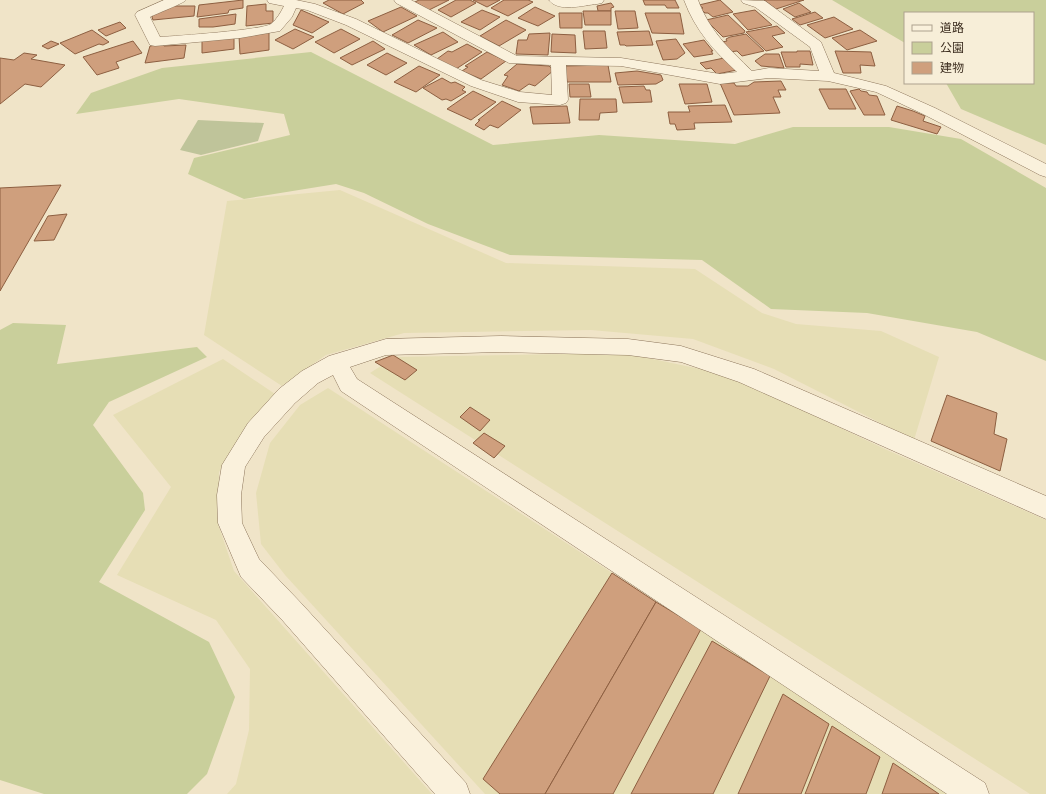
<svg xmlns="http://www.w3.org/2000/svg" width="1046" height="794" font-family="Literata,'Noto Sans JP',serif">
	<rect width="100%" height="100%" fill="#f0e4c8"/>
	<g fill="#e6deb5">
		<path d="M340,190L506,263L695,269L762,313L796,324L881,331L939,357L914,440L774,369L693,339L591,330L404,333L326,355L282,386L204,335L227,201Z"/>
		<path d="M624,353L729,375L887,450L1046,520V794H1030L370,373L395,357Z"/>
		<path d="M223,359L275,394L246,429L219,472L218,524L234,571L432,794H227L236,784L249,730L250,669L216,620L117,575L171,487L113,415Z"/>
		<path d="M328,388L952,794H485L285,575L261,544L256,493L270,443L300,405Z"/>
	</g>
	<g fill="#c9cf9b">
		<path d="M832,0H1046V145L961,109L946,83H1033V13H905V43Z"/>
		<path d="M311,52L493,145L599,135L735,144L793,127H889L961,139L1046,188V361L977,332L867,313L771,309L702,260L510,255L428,224L364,193L336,184L244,199L188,174L194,158L290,135L284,114L179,99L76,114L91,93L162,68Z"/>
		<path d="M13,323L66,325L57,364L197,347L207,357L109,402L93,425L143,493L145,510L99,582L209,642L235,697L207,774L187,794H44L0,780V330Z"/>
	</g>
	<path fill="#bfc49a" d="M198,120L264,123L258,141L201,155L180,150Z"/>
	<g fill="#cf9f7d" stroke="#8d5f41">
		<path d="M243,0V8L229,10L228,13L197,17L199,5Z"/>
		<path d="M329,0H361L364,3L343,14L323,3Z"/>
		<path d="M419,0H449L429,10L415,2Z"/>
		<path d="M456,0H470L476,3L451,17L438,10Z"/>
		<path d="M473,0H500L487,7Z"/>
		<path d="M504,0H528L533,2L508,16L491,8Z"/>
		<path d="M643,0H675L679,8H667L665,5H645Z"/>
		<path d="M720,0L733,12L713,17L708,13H705L701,9L703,8L699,5Z"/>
		<path d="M764,0H804L776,9Z"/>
		<path d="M611,3L614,7L611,8V11H598L597,6Z"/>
		<path d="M799,3L811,12L795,17L783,9Z"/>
		<path d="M266,4V11H273V23L246,26L247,6Z"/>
		<path d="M174,6H195L194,16L153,20L152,17L153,14L162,10Z"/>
		<path d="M401,7L417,16L383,32L368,21Z"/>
		<path d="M535,7L555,16L538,26L518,18Z"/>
		<path d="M301,10L329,22L312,33L293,25Z"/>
		<path d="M482,10L500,17L480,30L461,22Z"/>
		<path d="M755,10L772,25L748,30L733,14Z"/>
		<path d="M583,11H611V25H585Z"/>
		<path d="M615,11H635L638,28L618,29Z"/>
		<path d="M815,12L823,18L800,25L792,19Z"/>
		<path d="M559,13H582V28H560Z"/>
		<path d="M645,13H680L684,34L652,33Z"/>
		<path d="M236,14L235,24L213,27H199V19Z"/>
		<path d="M728,15L745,31L744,33L723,37L706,20Z"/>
		<path d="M834,17L853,29L825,38L807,25Z"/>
		<path d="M418,20L437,28L408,43L392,35Z"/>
		<path d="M506,20L526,30L499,46L480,36Z"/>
		<path d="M120,22L126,28L106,36L98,30Z"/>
		<path d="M777,26L785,33L772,36L783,47L766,51L746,32Z"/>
		<path d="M295,29L314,37L293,49L275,40Z"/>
		<path d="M341,29L360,39L334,53L315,42Z"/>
		<path d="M92,30L109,42L103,45L99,44L75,54L60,43Z"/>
		<path d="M860,30L877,41L847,50L832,38Z"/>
		<path d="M583,31H605L607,48L585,49Z"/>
		<path d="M649,31L653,45L626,46L625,45H620L617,32Z"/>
		<path d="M269,32V50L240,54L239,36Z"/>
		<path d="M443,32L458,42L431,55L414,45Z"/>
		<path d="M550,33L548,55L516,54L518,40H527L529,34Z"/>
		<path d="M552,34L575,35L576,53L551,52Z"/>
		<path d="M746,34L764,51L742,56L737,51L729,52L722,42L727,41L726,39L730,37Z"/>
		<path d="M234,37V49L202,53V41Z"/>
		<path d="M676,39L685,53L677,59L663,60L656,41Z"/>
		<path d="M704,40L713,51H711L713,54L694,57L683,44Z"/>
		<path d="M51,41L59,44L48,49L42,46Z"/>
		<path d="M133,41L142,53L116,62L119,68L97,75L83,57Z"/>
		<path d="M373,41L385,49L352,65L340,58Z"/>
		<path d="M163,44L164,46L186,45L184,58L145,63L150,46Z"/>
		<path d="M467,44L482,52L456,69L437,59L448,51L452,52Z"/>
		<path d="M797,51H810L813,65L800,64V67H786L781,52H797Z"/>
		<path d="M835,51L871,52L875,66L860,65L861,73H843Z"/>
		<path d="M487,52L506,61L481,79L462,71L468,67L465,66Z"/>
		<path d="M24,53L37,55L31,59L65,65L41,87L25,84L0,104V58L14,60Z"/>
		<path d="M387,53L407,63L386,75L367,65Z"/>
		<path d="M765,54H779L784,68L761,66L755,61Z"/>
		<path d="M724,58L737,70L717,74L711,68L706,69L700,63Z"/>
		<path d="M517,64L549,66L554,70L535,86L529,84L519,91L502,85L508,76L504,75Z"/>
		<path d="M608,65L611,82H567L565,66Z"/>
		<path d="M419,66L440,75L416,92L394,82Z"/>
		<path d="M637,71L661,75L663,80L656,84L618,85L615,73Z"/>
		<path d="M442,78L451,83L455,82L465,87L462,90L466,92L451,101L446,99L442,100L423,88Z"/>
		<path d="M781,81L786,90H778L781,97H773L780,113L734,115L720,83H734L736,86H748L754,82Z"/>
		<path d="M569,84H589L591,97H570Z"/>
		<path d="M679,84H707L712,102L685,104Z"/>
		<path d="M644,86L646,90H650L652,102L623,103L619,87Z"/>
		<path d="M819,89H846L856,109H829Z"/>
		<path d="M859,89L861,91L867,92L869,95L877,96L885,115H864L850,91Z"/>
		<path d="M473,91L496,102L471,120L447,109Z"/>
		<path d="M580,99H616L617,112L600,113L599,120H579Z"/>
		<path d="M502,101L521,110L498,128L490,125L484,130L475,125L480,120H478Z"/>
		<path d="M725,105L732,122L694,123L695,129L677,130L675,124H670L668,112H690L688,106Z"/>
		<path d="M567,106L570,123L533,124L530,107Z"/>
		<path d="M897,106L913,111L925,116L923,121L941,127L937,134L891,120Z"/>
		<path d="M61,185L0,291V188Z"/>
		<path d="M67,214L54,240L34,241L48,216Z"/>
		<path d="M393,355L417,370L405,380L375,362Z"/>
		<path d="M947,395L997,413L994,434L1007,439L1000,471L931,441Z"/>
		<path d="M470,407L490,420L480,431L460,417Z"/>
		<path d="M484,433L505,446L494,458L473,443Z"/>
		<path d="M612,573L656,602L545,794H500L483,779Z"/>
		<path d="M656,602L701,629L613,794H545Z"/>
		<path d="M712,641L770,676L713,794H631Z"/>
		<path d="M783,694L829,724L801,794H738Z"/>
		<path d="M832,726L880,757L866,794H805Z"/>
		<path d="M893,763L939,794H882Z"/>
	</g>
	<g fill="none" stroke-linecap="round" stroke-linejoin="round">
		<g stroke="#8d765c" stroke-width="1">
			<g id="street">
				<path d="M164,0H186C184,3 156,14 150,17L160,37C177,36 262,30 271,24C277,19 281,12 284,6L269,3L267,0H296L315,4L356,19L481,80L520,92L552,95L551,65L509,63L396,3L394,0H411L517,56L621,58L720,74L737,72C714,51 695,30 684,0H698C709,30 729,49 752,71L769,68L819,71L810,47L755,7L743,3L741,0L765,1L821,42L834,73L886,86L935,108L1046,164V177L1040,175L923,114L876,92L828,81L769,78L720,84L621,66L566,65L568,100L566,103L560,105L518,102L471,86L346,25L307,10L296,8L292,17L280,31L240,38L155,46L150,45L135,15L137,12Z"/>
				<path d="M549,0H604L602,3L597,4C584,5 558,13 549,0Z"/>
				<path d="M501,336L628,339L681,346L754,369L1046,496V519L739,382L681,362L628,355L501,352L386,355L350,367L357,379L985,783L989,794H947L341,391L333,375L318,383L295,403L264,437L245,467L241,495L242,523L259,559L301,603L466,783L470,794H435L283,621L241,577L218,523L217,495L222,465L248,423L279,389L302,371L329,356L386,339Z"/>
			</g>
		</g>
		<use href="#street" fill="#faf1dc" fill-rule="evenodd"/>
	</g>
	<rect x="904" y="12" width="130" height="72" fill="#f7eed8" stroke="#ada18e"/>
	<rect x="912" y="25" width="20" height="6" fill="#faf1dc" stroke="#ada18e"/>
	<text x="940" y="32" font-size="12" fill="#3d2e20">道路</text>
	<rect x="912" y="42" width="20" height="12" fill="#c9cf9b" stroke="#ada18e"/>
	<text x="940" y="52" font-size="12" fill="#3d2e20">公園</text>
	<rect x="912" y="62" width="20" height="12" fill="#cf9f7d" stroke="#ada18e"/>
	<text x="940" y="72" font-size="12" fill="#3d2e20">建物</text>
</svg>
